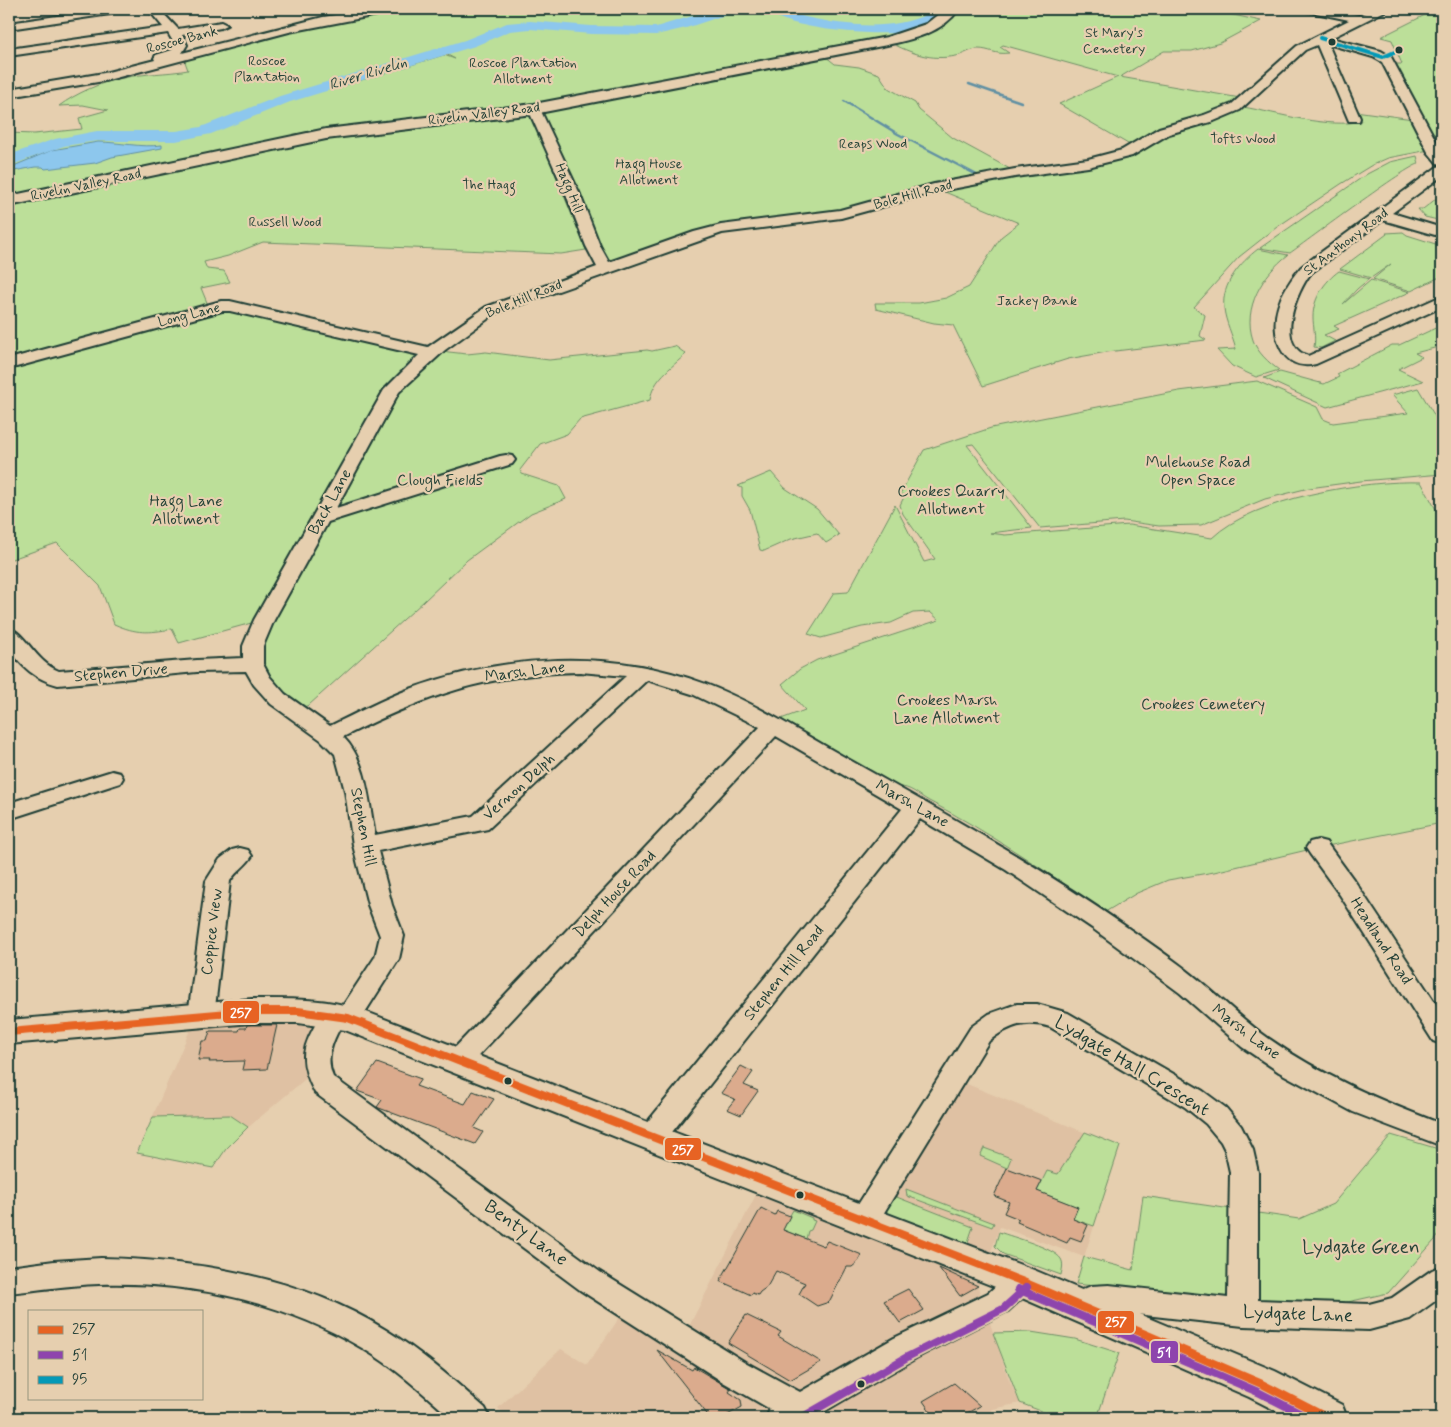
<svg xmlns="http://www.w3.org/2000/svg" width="1451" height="1427" font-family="Mynerve,sans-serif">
	<rect width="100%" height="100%" fill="#e6cfaf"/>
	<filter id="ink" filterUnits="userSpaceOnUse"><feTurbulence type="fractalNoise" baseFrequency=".02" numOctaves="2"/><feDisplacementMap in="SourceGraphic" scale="10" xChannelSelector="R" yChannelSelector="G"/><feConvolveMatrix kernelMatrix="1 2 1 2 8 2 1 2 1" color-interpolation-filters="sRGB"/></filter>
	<g filter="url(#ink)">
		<g fill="#dfc1a3">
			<path d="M334,1014L317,1069L238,1136L226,1149L213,1168L137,1153L196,1016Z"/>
			<path d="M954,1076L967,1084L1120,1147L1084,1257L1000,1227L978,1287L1009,1380L1020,1403L993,1409L984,1418H508L498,1408L561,1349L587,1365L622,1314L679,1346L763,1181L864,1220Z"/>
		</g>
		<g fill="#bcdf99" stroke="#6e8e66">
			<path d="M415,9H725L658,30L635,31L526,24L507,25L462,43L350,78L288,95L202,130L175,135H100L59,141L9,160V133L34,134L82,129L79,118L108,110L83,105L59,106C75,94 103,81 123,78C144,73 167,74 188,70L184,59C260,36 337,21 415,9Z"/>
			<path d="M735,9H767L787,18L837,29L835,25L805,20L779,9H944C933,27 904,32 885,37L529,105L321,130L9,198V163L63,144L99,138L175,137L200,134L284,102L330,88L332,89L444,55L455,59L444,53L474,44L512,27L531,26L613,33L661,32L715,17Z"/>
			<path d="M957,9H1206L1261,21L1220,43L1192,51H1164L1120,77L1246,99L1243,107C1278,113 1329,129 1362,121L1355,111L1413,119L1429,150L1388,158L1372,165L1341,184L1277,227L1239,257L1194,307L1205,315L1200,336L1206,340L1107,352L1068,359L983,386L953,325L934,323L876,309L875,303H919L946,298L969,287L1001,237L1019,223L940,190L1089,165L1135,148L1059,104L1118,77L1003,45L1000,47L1009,53C995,55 990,49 978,49C971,49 963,55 956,56C930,61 911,53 889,42C918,34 938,35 957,9Z"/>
			<path d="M1437,9H1442V156L1394,64H1402L1392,40L1381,37Z"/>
			<path d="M825,56L835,64L859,67L879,74L888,88L915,103L919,110L953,138L1010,169L925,187L865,206L820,215L711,228L687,235L609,263L541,111Z"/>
			<path d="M531,114L586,250L561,254L263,242L228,256L204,262L207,269L224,271L230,282L201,288L208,305L9,361V205L337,137Z"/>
			<path d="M1417,156L1419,164C1408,165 1307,241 1290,253L1260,248L1367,174L1390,162Z"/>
			<path d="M1437,198L1442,199V221L1425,217L1418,209H1423Z"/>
			<path d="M1403,232L1407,235L1442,246V276L1411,291L1373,279L1391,264L1371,278L1340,269L1387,234L1386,233Z"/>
			<path d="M1258,249L1288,255C1263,274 1242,308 1253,340C1257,352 1269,363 1279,370L1256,377L1232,366L1217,350L1236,349C1233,336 1225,321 1224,308C1221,284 1241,262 1258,249Z"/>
			<path d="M1339,271L1369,279L1357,289L1343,304L1371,280L1410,292L1334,326L1339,329L1324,335L1335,341L1321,348L1314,347C1316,336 1313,327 1313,317C1313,298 1325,281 1339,271Z"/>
			<path d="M226,308L420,353L387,386L255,622L179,643L172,629C148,633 137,634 114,624L100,586L57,543L9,560V366Z"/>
			<path d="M1442,325V346L1415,353L1422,357L1398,369L1423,381L1327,407L1264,378L1280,372L1324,384L1339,377L1337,374L1392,345H1399Z"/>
			<path d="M675,346L686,354C671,368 653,379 650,400L580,419L567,434L540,444L520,470L522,474L559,486L566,499L531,513L467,560L424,601L309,705L304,707C287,693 261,679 261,655C260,648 264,639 266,632L398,391L440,351L467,354L486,352L549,360L647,350L652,351Z"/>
			<path d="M1257,381L1317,407L1323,419L1333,423L1408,413L1392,395L1418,388L1442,428V474L1361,481L1309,488L1265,499L1201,525L1159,526L1124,521L1040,528L973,444L967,445L1032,528L990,533L1005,535L1129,525L1212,538C1253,498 1365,480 1421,482L1439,515H1442V823L1307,850L1214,872L1168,880L1137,893L1105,912C1048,873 991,833 929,801C918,795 910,786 898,787L781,719L805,710L782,684L800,669L817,660L939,620L930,612L913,613L891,623L862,627L821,638L808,634L834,593L848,592L895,505L924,562L935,559L903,514L900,505L905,495L900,494L924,450L991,428L1179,391Z"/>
			<path d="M771,472L785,488L817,509L839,535L826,543L817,533L791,539L764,551L760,550L750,510L742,496V488L738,486Z"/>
			<path d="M230,1115L248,1127L226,1149L213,1168L137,1153L153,1117Z"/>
			<path d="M1085,1132L1120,1146L1094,1226L1073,1219L1077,1207L1037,1191L1047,1171L1058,1174Z"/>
			<path d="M1391,1135L1442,1150V1232L1388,1293L1312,1310L1076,1284L1084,1257L1133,1270L1143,1196L1299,1219L1333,1204Z"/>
			<path d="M984,1148L1011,1158L1007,1168L980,1156Z"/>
			<path d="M906,1189L986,1220L994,1223L992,1227L907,1196Z"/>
			<path d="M889,1194L973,1227L967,1245L889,1215L884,1207Z"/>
			<path d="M793,1210L812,1218V1220L815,1221L811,1230L808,1231L806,1239L781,1229L784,1226Z"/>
			<path d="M999,1232C1013,1237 1054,1248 1061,1259C1064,1264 1062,1270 1061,1275L1003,1254L995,1246Z"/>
			<path d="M1031,1332L1075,1339L1119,1353L1097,1418H1059L1020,1403L993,1333Z"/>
		</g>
		<path fill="#8dc7ed" stroke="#6190a3" d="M98,142C120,142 140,148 162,145V148L112,157L95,163L45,169L43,167H35L9,172V168L52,150Z"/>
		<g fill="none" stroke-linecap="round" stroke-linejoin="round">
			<g stroke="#6190a3" stroke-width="2.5">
				<path d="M969,84L1021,102"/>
				<path d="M844,101L898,134L977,175"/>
			</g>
			<g fill="#8dc7ed" fill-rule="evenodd">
				<path d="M716,9H736L734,12L686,28L656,35L591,34L530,29L510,31L475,46L290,102L211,134L176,141H97L64,146L9,166V155L55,139L97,131H176L201,127L280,96L465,40L507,23L530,21L591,26L656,27Z"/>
				<path d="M766,9C784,8 794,14 810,18C847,26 893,31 927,14L930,12L929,9H943L944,14C935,26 909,32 894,33C869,35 781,29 766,9Z"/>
			</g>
		</g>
		<g fill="#dbab8d" stroke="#1f3d34">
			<path d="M247,1025H277L267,1069L242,1070L244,1061L209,1062L210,1060H198L202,1041H207L210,1031H239L240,1028H246Z"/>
			<path d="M377,1063L421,1079L416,1086L465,1104L473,1091L494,1099L474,1128L483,1132L475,1144L379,1108L377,1107L382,1100L357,1091Z"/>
			<path d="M741,1066L753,1072L744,1085L758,1091L741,1115L727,1109L735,1099L721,1093Z"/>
			<path d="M1007,1168L1042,1181L1037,1191L1078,1207L1073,1219L1088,1225L1081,1241L1070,1237L1067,1243L1017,1222L1019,1219L1004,1213L1009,1202L994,1196Z"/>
			<path d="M761,1208L775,1215L777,1211L790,1216L783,1230L824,1246L827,1241L862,1255L858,1262L852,1267H847L829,1302L817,1306L799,1294L805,1283L776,1271L767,1287L760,1292L758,1295L752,1293L751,1295L720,1281Z"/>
			<path d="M939,1268L978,1286L960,1296Z"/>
			<path d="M908,1289L924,1310L900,1323L884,1301Z"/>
			<path d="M746,1315L781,1332L778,1336L821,1362L790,1380L728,1343Z"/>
			<path d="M657,1350L692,1370L694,1367L731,1389L729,1392L741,1400L742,1407L722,1418H710Z"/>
			<path d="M954,1383L980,1406L958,1418H935L923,1401Z"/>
		</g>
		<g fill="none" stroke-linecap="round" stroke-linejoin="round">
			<g stroke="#1f3d34" stroke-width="4">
				<g id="minor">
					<path d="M105,9L110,10L112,12L110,14L9,29V23Z"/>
					<path d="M148,9H159L178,29L221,22L227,25L221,28L182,35L187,45L182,53L323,17L372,9H399L393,12L289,32L104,81L9,97V89L104,73L155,60L154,58L156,55L172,50L175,45L168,33L9,56V49L163,27Z"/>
					<path d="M1305,9H1326L1359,15L1373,9H1386L1385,11L1331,38L1381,51L1391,57L1442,152V164L1437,163L1428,152L1382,62L1373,57L1328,44L1360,118L1359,121H1349L1317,45L1305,50L1240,110L1214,121L1169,134L1132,156L1088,167L1015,177L936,192L841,218L722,233L496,313L445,350L399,392L336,508L500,456L506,455L512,456L515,460L512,464L328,522L274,620L263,646V664L270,677L285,694L330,726C357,713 383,699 410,689C506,654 610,648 706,684C758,704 806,736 855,763C947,815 1038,865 1125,926C1150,943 1176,961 1200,981C1223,1000 1244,1021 1268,1038C1322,1076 1381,1101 1442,1124V1146L1353,1112L1279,1072L1242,1047L1180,993L1092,928L1006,870L920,819L661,1146L651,1149L641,1146L637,1138L641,1130L902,809L776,736L466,1069L457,1072L448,1069L444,1062L448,1055L760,727L692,694L647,680L488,829L378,851L392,905L404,936L399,959L357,1025L348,1028L341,1026C332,1042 325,1059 333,1077L600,1272L745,1362L800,1392L894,1338L988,1293L1011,1272L1021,1268L1031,1272L1036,1281L1031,1290L1008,1311L916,1358L813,1418H766L770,1409L723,1382L580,1290L315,1093C294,1053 306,1043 325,1007L334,1004L342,1007L375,957L380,936L368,905L353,845L345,791L335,754L321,740L271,704L254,685L246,671L197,672L58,685C35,679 22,667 9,648V628C25,632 35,662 59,671L197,660L243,658V646L254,620L384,390L419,355L230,311H222L9,369V359L221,301H230L428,347L486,307L597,267L586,246L565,192L528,109L530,106H538L540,109L579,192L600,246L609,262L694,232L721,225L840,210L934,184L1015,169L1088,159L1122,150L1159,128L1204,115L1232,104L1297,46L1349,20L1306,11ZM580,672L626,676L473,816L375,835C369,803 367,760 343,737C427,695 485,674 580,672Z"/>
					<path d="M1442,166V176L1392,213L1442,228V237L1383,220L1311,273C1297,291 1274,345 1308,356L1437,298L1442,296V307L1316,364C1281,373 1270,333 1278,307C1282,292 1291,279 1301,267L1437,167Z"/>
					<path d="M112,771L120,773L123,778L120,783L9,819V803Z"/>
					<path d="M1318,840L1326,842L1356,883L1442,1013V1044L1433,1041L1340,895L1310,854L1306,848L1310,842Z"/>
					<path d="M240,848L248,850L252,856C246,866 237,870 230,881L214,1016L210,1023L201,1026L192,1023L188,1016L206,881L220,859L232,850Z"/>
					<path d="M1017,1004H1037L1068,1013L1203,1091L1226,1108L1241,1126L1253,1150L1258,1172V1300L1369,1304L1392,1298L1432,1270L1442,1266V1296L1410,1319L1369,1330L1243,1326L1109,1311L1093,1312L1077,1318L1067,1314L1062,1305L1067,1296L1091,1286L1109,1285L1228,1298L1230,1172L1225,1150L1221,1142L1206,1124L1185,1107L1050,1027C1026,1019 1008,1026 989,1041L874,1229L864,1232L854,1229L850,1220L854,1211L971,1027L989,1014Z"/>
					<path d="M101,1258C199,1260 301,1277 386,1330C422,1352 453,1380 485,1408L490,1418H451C423,1393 395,1367 362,1348C284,1302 190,1281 99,1284C69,1285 39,1290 9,1293V1267L54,1261Z"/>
				</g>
			</g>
			<g stroke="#1f3d34" stroke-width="4">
				<g id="major">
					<path d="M945,9H959C942,33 914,39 887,45L534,114L326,139L9,206V196L326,129L534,104L887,37L926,24Z"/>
					<path d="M252,999C288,999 325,998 359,1009L663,1128L1034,1270L1275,1371L1342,1405L1347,1418H1290L1249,1397L1008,1292L345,1030L298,1023H252L9,1044V1020Z"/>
				</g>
			</g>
			<use href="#minor" fill="#e6cfaf" fill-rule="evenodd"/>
			<use href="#major" fill="#e6cfaf" fill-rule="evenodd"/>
			<g stroke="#e6cfaf" stroke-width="12">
				<path id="bus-1" d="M9,1032L252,1011H298L348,1018L1021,1281L1262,1384L1328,1418"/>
			</g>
			<g stroke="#e6cfaf" stroke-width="12">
				<g id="bus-2">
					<path d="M1018,1289L1258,1392L1309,1418"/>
					<path d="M801,1418L909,1356L1003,1309L1027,1287"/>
				</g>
			</g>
			<g stroke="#e6cfaf" stroke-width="6">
				<path id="bus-3" d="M1320,38L1383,57L1399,50"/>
			</g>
			<use href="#bus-1" stroke="#e76323" stroke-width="8"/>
			<use href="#bus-2" stroke="#8e44ad" stroke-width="8"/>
			<use href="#bus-3" stroke="#0599b7" stroke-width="4"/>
		</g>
	</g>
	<g fill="#1f3d34" stroke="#e6cfaf" stroke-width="2">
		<circle cx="1332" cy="42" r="4.5"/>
		<circle cx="1399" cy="50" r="4.5"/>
		<circle cx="508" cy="1081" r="4.5"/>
		<circle cx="800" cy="1195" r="4.5"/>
		<circle cx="861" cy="1384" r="4.5"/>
	</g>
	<g text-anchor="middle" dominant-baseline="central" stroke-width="4.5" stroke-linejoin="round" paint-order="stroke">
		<g font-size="14" fill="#274539" stroke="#e6cfaf">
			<text x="1114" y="33">St Mary's<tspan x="1114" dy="16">Cemetery</tspan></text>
			<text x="267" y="61">Roscoe<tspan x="267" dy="16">Plantation</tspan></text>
			<text x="523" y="63">Roscoe Plantation<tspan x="523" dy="16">Allotment</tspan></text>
			<text x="1243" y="139">Tofts Wood</text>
			<text x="873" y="144">Reaps Wood</text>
			<text x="649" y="164">Hagg House<tspan x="649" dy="16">Allotment</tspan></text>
			<text x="489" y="185">The Hagg</text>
			<text x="285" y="222">Russell Wood</text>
			<text x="1037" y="301">Jackey Bank</text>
		</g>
		<g font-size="14" fill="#1f3d34" stroke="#e6cfaf">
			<text transform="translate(182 40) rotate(-15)">Roscoe Bank</text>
			<text transform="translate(484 114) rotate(-7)">Rivelin Valley Road</text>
			<text transform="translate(86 185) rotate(-12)">Rivelin Valley Road</text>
			<text transform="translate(569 188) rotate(67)">Hagg Hill</text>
			<text transform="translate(913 195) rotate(-15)">Bole Hill Road</text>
			<text transform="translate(1346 242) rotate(-37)">St Anthony Road</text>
			<text transform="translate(524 299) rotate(-22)">Bole Hill Road</text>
			<text transform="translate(189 315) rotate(-14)">Long Lane</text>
		</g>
		<g font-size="15" font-style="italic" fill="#24443d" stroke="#e6cfaf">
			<text transform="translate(368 74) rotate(-17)">River Rivelin</text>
		</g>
		<g font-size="16" fill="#274539" stroke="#e6cfaf">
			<text x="1198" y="462">Mulehouse Road<tspan x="1198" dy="18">Open Space</tspan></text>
			<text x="440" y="480">Clough Fields</text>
			<text x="951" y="491">Crookes Quarry<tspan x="951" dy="18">Allotment</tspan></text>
			<text x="186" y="501">Hagg Lane<tspan x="186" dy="18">Allotment</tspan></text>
			<text x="947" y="700">Crookes Marsh<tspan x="947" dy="18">Lane Allotment</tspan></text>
			<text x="1203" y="704">Crookes Cemetery</text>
		</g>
		<g font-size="16" fill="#1f3d34" stroke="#e6cfaf">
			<text transform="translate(330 502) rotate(-61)">Back Lane</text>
			<text transform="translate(525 672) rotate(-7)">Marsh Lane</text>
			<text transform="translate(121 673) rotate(-5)">Stephen Drive</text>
			<text transform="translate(519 787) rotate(-42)">Vernon Delph</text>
			<text transform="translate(912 804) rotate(29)">Marsh Lane</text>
			<text transform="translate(363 827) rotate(79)">Stephen Hill</text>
			<text transform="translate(615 894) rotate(-47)">Delph House Road</text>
			<text transform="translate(212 932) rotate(-83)">Coppice View</text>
			<text transform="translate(1381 941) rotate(57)">Headland Road</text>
			<text transform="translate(784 973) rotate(-51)">Stephen Hill Road</text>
			<text transform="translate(1246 1032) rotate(37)">Marsh Lane</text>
		</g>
		<g font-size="19" fill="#1f3d34" stroke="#e6cfaf">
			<text transform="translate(1132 1066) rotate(31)">Lydgate Hall Crescent</text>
			<text transform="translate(526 1233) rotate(36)">Benty Lane</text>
			<text transform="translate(1298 1314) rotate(2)">Lydgate Lane</text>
		</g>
		<g font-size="19" fill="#274539" stroke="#e6cfaf">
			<text x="1361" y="1247">Lydgate Green</text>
		</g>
	</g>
	<g stroke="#e6cfaf" stroke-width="2">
		<rect x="222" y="1000" width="38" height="24" rx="5" fill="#e76323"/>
		<rect x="664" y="1137" width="38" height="24" rx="5" fill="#e76323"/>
		<rect x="1097" y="1310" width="38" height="24" rx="5" fill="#e76323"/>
		<rect x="1150" y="1340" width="29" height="24" rx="5" fill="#8e44ad"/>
	</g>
	<g font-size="14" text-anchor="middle" font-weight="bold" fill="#fff">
		<text x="241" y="1017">257</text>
		<text x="683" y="1154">257</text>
		<text x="1116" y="1326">257</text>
		<text x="1164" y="1357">51</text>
	</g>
	<rect width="1451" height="1427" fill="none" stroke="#e6cfaf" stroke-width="30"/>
	<rect x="15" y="15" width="1421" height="1397" fill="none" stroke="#1f3d34" stroke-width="2" filter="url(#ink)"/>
	<rect x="28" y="1310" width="175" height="90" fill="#e6cfaf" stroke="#96957e"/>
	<rect x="38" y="1326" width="25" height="8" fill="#e76323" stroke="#96957e"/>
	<text x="72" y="1334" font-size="15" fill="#1f3d34">257</text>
	<rect x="38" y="1351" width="25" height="8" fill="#8e44ad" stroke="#96957e"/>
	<text x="72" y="1360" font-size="15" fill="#1f3d34">51</text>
	<rect x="38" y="1376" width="25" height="8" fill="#0599b7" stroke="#96957e"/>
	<text x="72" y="1384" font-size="15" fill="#1f3d34">95</text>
</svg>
